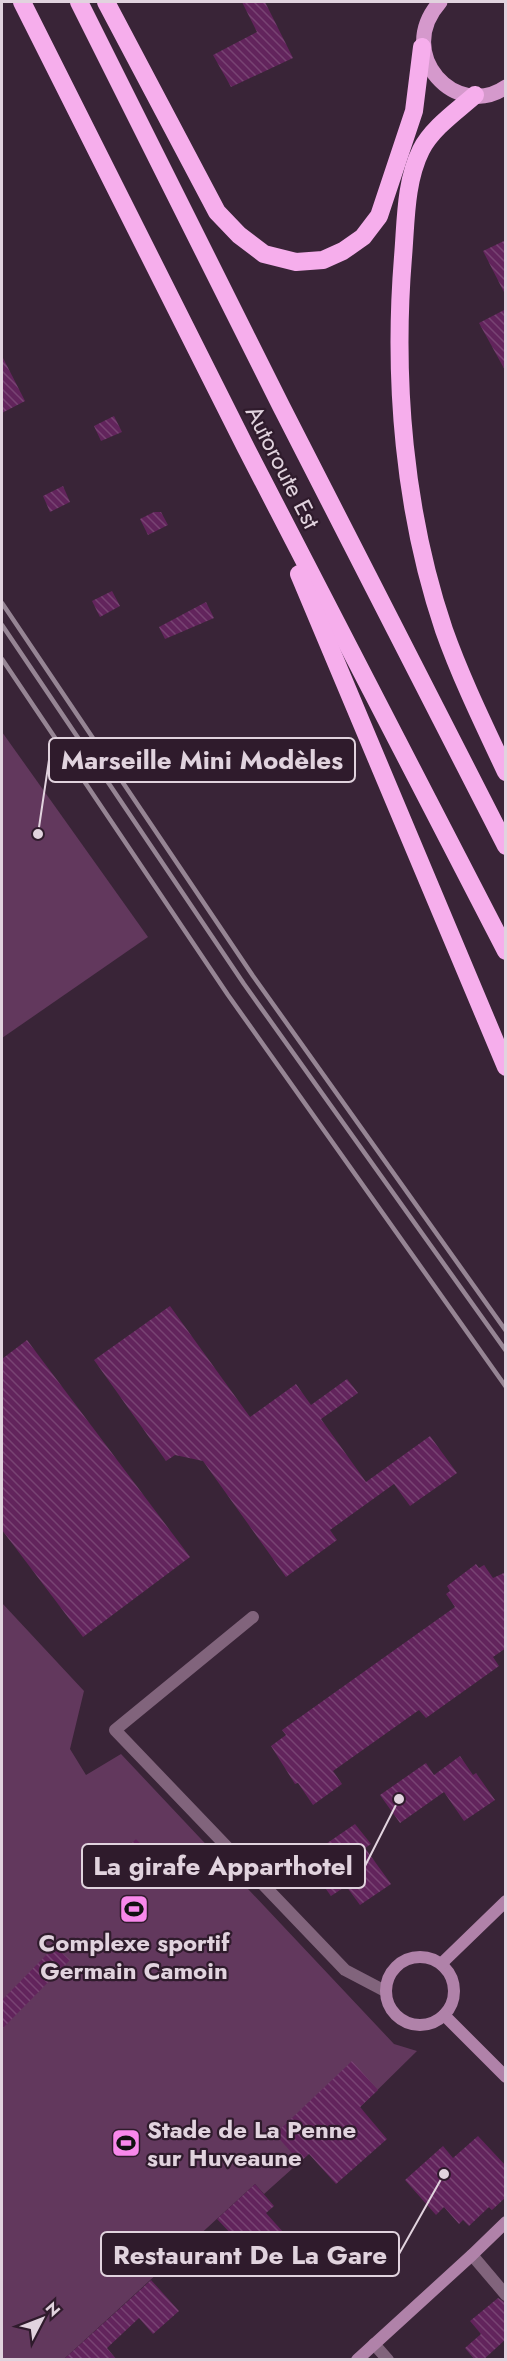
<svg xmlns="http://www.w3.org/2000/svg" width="507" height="2361" font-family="Jost,sans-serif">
	<defs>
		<pattern id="building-back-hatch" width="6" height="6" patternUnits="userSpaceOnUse" patternTransform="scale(1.5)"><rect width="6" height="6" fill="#62245c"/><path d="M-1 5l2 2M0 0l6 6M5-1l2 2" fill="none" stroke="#784373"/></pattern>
	</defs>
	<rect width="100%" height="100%" fill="#392437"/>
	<g fill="#62385d">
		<path d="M2,732L148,937L2,1038Z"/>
		<path d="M2,1603L84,1691L70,1749L86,1775L121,1754L394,2044L417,2051L350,2117L264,2194L255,2184L64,2359H2Z"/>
	</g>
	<g fill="url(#building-back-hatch)">
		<path d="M242,2H265L293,58L231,87L213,55L257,32Z"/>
		<path d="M506,240V296L483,251Z"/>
		<path d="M506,309V372L479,323Z"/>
		<path d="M2,356L25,401L2,413Z"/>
		<path d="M114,416L122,432L101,441L94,426Z"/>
		<path d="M63,486L70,502L50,512L43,496Z"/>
		<path d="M154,512H161L168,525L148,535L140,519Z"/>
		<path d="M112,591L120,606L100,617L92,601Z"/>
		<path d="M206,602L214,618L165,639L159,627Z"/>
		<path d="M170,1306L250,1417L296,1384L311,1405L347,1379L358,1393L321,1419L366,1482L430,1436L457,1473L410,1506L394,1484L330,1530L337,1540L286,1577L203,1461L175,1455L166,1461L94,1360Z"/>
		<path d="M27,1340L190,1557L83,1637L2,1530V1359Z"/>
		<path d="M476,1564L479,1568L484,1565L493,1578L506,1572V1648L493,1657L499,1666L426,1718L419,1710L333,1771L342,1784L313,1805L298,1783L295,1784L271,1746L286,1735L282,1730L455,1607L446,1594L450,1591L447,1586Z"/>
		<path d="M460,1756L473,1775L476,1773L495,1800L464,1821L444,1792L400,1823L380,1795L426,1763L434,1775Z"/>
		<path d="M355,1824L371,1844L365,1848L391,1884L360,1905L346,1886L331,1896L315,1874L328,1865L318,1851L320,1848Z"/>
		<path d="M136,1839L149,1853L136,1867L122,1853Z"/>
		<path d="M55,1946L70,1960L2,2029V2000Z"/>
		<path d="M352,2061L378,2090L360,2107L387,2139L336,2184L309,2154L300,2162L275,2134Z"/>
		<path d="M478,2136L506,2166V2197L492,2210L489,2207L469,2226L463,2220L459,2224L444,2207L436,2215L405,2180L443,2146L453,2158Z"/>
		<path d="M255,2184L274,2206L266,2213L284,2233L261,2253L241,2231L234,2237L217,2219Z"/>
		<path d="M151,2280L179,2311L153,2334L139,2318L107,2348L117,2360H63Z"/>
		<path d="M498,2298L506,2303V2339L483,2360H475L465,2348L481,2334L470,2321Z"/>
	</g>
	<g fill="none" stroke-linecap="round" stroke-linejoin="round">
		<g stroke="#81647c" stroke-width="12">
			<path d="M253,1617L115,1730L345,1970L385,1991"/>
			<path d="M472,2255L506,2295"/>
			<path d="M374,2344L388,2360"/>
		</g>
		<g stroke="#b082a9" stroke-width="12">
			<circle cx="420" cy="1991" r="34"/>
			<path d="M441,1964L506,1901"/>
			<path d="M444,2015L506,2077"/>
			<path d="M357,2360L472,2255L506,2222"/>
		</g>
		<path stroke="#d599cc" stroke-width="15" d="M440,2C393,55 457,121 506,87"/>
		<g stroke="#f6aeec" stroke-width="18">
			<path d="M22,2L246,448L506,951"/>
			<path d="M79,2L281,406L506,846"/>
			<path d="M106,2L217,212L239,235L264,254L296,262L323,260L343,251L363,237L379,216L414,111L422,47"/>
			<path d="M475,95C457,111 432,128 421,150C405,182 406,222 403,257C393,380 404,512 444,630C461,678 484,725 506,772"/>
			<path d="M299,574L506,1067"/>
		</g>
		<g stroke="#968594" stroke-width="4.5">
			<path d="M2,603L253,976L506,1331"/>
			<path d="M2,625L244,984L506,1351"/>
			<path d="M2,659L228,995L506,1387"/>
		</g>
	</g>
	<defs>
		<g id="stadium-square" transform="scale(1.5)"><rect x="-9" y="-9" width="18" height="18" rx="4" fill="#f888eb" stroke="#2f1b2c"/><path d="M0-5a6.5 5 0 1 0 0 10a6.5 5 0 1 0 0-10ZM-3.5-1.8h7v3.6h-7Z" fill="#111"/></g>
	</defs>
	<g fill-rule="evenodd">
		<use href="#stadium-square" x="134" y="1909"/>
		<use href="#stadium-square" x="126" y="2143"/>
	</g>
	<g text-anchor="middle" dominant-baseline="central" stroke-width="4.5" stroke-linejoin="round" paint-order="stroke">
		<g font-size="24" fill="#e1d3de" stroke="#2f1b2c">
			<text transform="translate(283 467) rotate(63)">Autoroute Est</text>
		</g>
		<g font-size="24" font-weight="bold" fill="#e1d3de" stroke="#2f1b2c">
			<text x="134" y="1942">Complexe sportif<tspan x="134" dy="28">Germain Camoin</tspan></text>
			<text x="147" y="2129" text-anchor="start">Stade de La Penne<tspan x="147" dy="28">sur Huveaune</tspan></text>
		</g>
	</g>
	<path fill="none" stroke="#e1d3de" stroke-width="2" d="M38 834L49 760M399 1799L365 1866M444 2174L399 2254"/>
	<g fill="#e1d3de" stroke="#2f1b2c" stroke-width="2">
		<circle cx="38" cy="834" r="6"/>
		<circle cx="399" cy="1799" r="6"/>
		<circle cx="444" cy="2174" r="6"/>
	</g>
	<g fill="#2f1b2c" stroke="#e1d3de" stroke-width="2">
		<rect x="49" y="738" width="306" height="44" rx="6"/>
		<rect x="82" y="1844" width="283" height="44" rx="6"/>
		<rect x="101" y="2232" width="298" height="44" rx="6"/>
	</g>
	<g font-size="26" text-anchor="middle" font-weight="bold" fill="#e1d3de">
		<text x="202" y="769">Marseille Mini Modèles</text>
		<text x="223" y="1875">La girafe Apparthotel</text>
		<text x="250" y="2264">Restaurant De La Gare</text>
	</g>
	<rect width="507" height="2361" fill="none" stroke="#e1d3de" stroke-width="6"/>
	<g transform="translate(42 2319) rotate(48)" stroke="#2f1b2c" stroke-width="4.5" paint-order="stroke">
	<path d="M0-4.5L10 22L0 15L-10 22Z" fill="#e1d3de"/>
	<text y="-9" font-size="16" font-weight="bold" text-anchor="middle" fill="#e1d3de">N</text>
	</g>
</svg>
